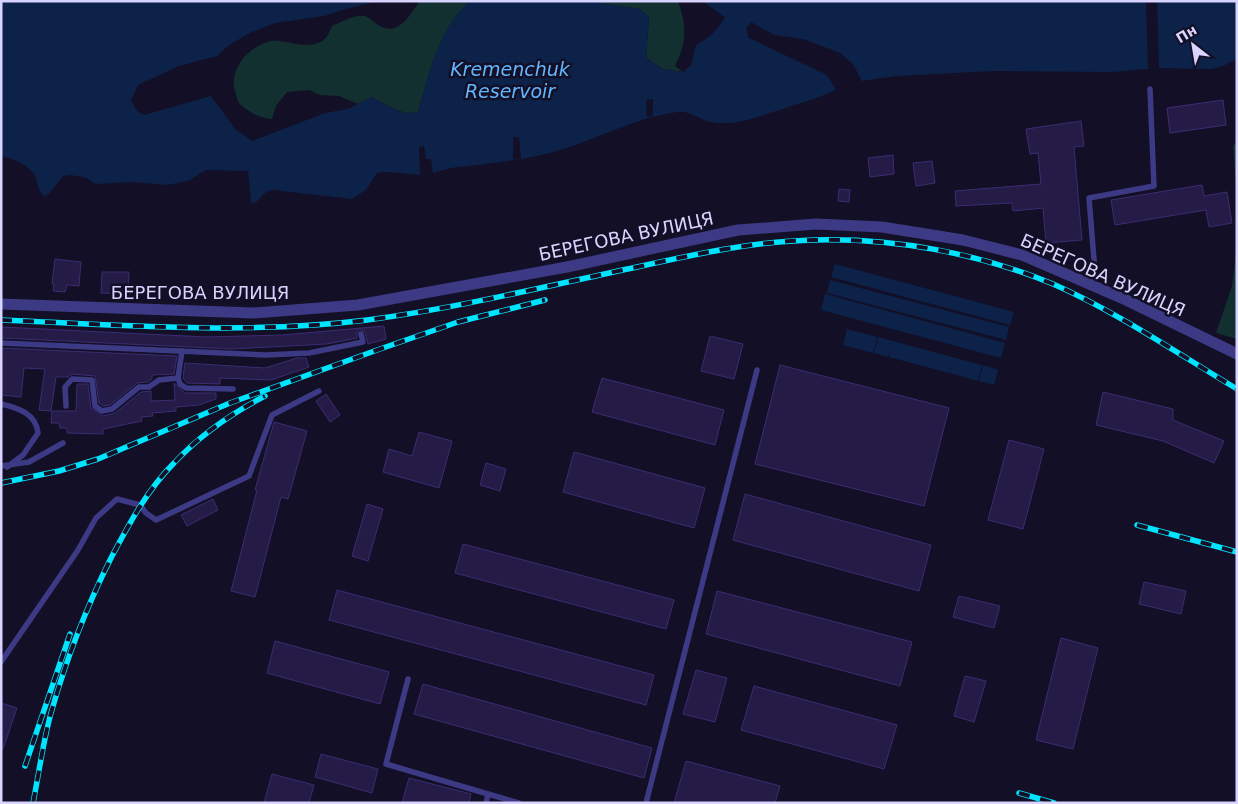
<svg xmlns="http://www.w3.org/2000/svg" width="1238" height="804" font-family="'DejaVu Sans',sans-serif">
	<rect width="100%" height="100%" fill="#130f26"/>
	<g fill="#12302f">
		<path d="M420,1H470C439,29 429,74 418,112C404,117 384,104 372,97L358,104L339,96L320,95L309,90L287,92L276,106L272,119C258,117 252,114 241,105C237,102 237,97 235,91C228,68 250,45 272,41C285,39 301,49 318,43C326,41 329,33 332,26C341,22 355,14 365,16C371,18 376,25 382,27C400,35 411,13 420,1Z"/>
		<path d="M586,1H678C687,27 687,42 675,66L683,72L663,69L646,58L649,17L640,9Z"/>
		<path d="M1237,141V198L1233,146Z"/>
		<path d="M1237,244V339L1216,333L1232,286Z"/>
	</g>
	<g fill="#0c2248">
		<path d="M1,1H380L349,8L324,16L275,23L252,32L229,45L217,56L179,66L138,85L131,100L137,111L144,115L211,96L236,130L252,141L325,113L348,109L372,97C384,104 404,117 418,112C430,72 437,31 470,1H586L640,9L649,17L646,58L663,69L683,72L691,65L696,45C710,37 717,31 725,17L702,1H1237V59L1223,66L1211,69L1159,68L1112,72L994,71L896,76L862,81L853,64L840,53L803,39L774,35L751,22L746,29L749,38L827,75L836,90C819,98 803,102 786,108C762,115 741,125 716,123C701,122 690,110 678,112C630,118 588,145 541,155C511,162 481,164 451,168C441,170 432,175 422,175C406,175 392,170 377,173L366,190L352,199L273,190L266,192L255,203L251,202L248,171L206,170L188,181L167,185L133,182L96,184L84,177L70,175L63,176L49,194L44,196C37,190 38,181 34,174C27,164 12,158 1,156Z"/>
		<path d="M835,264L1014,312L1010,325L831,277Z"/>
		<path d="M830,280L1009,327L1006,340L827,293Z"/>
		<path d="M825,294L1005,343L1001,358L821,310Z"/>
		<path d="M847,329L877,337L873,353L843,345Z"/>
		<path d="M878,337L982,365L978,381L964,377L966,369L964,377L950,373L951,367L949,373L889,357L891,347L888,357L874,353Z"/>
		<path d="M983,365L998,370L994,385L979,381Z"/>
	</g>
	<g fill="#130f26">
		<path d="M1146,1H1157L1159,68L1148,70Z"/>
		<path d="M653,99V116L647,117L646,100Z"/>
		<path d="M513,137H519L521,158L513,160Z"/>
		<path d="M424,146L426,159H431L433,174L420,175L419,147Z"/>
	</g>
	<g fill="#241b47" stroke="#3b2d73">
		<path d="M1223,100L1226,125L1170,133L1167,108Z"/>
		<path d="M1081,121L1084,146L1074,147L1082,240L1046,243L1043,208L1013,211L1012,203L956,206L955,191L1041,184L1038,153L1030,154L1026,129Z"/>
		<path d="M893,155L894,174L870,177L868,158Z"/>
		<path d="M932,161L935,183L916,186L913,163Z"/>
		<path d="M1202,185L1204,196L1227,192L1232,223L1209,227L1206,210L1115,225L1111,200Z"/>
		<path d="M839,189L850,190L849,202L838,201Z"/>
		<path d="M55,259L81,262L79,286L67,285L65,292L53,291L54,284H52Z"/>
		<path d="M102,272H129L128,294L101,293Z"/>
		<path d="M384,326L386,339L368,344L365,332L360,329L357,332V338L327,344L232,349L1,338V327L206,337L283,335Z"/>
		<path d="M710,336L743,344L734,379L701,371Z"/>
		<path d="M1,348L177,356L174,374L152,375V379L148,382L137,383L110,405L103,406L99,403L95,376L72,374L68,377H56L51,411L39,410L45,369L24,368L21,397L1,395Z"/>
		<path d="M297,358H306L309,367L271,380L220,378V384L187,383L183,378L185,363L265,368Z"/>
		<path d="M780,365L949,408L924,506L755,464Z"/>
		<path d="M602,378L724,410L715,445L592,412Z"/>
		<path d="M174,383L185,393H216V399L199,405L176,407V411L152,413L153,416L141,417L142,421L103,429V434L67,433V428H60L59,423H51L52,411H76L77,384H88L91,408L103,416L115,413L141,392L151,391V401L175,400Z"/>
		<path d="M1103,392L1173,409V420L1224,441L1214,463L1163,441L1096,425Z"/>
		<path d="M326,394L340,415L330,422L316,401Z"/>
		<path d="M274,422L307,431L288,499L281,497L255,597L231,591L257,490H255Z"/>
		<path d="M419,432L452,441L439,488L383,472L389,449L412,456Z"/>
		<path d="M1009,440L1044,449L1023,529L988,520Z"/>
		<path d="M574,452L705,488L694,528L563,492Z"/>
		<path d="M486,463L506,469L500,491L480,485Z"/>
		<path d="M745,494L931,545L919,591L733,540Z"/>
		<path d="M213,499L218,510L187,526L181,515Z"/>
		<path d="M367,504L383,509L368,561L352,556Z"/>
		<path d="M463,544L674,600L666,629L455,573Z"/>
		<path d="M1144,582L1186,591L1181,614L1139,604Z"/>
		<path d="M337,590L654,675L646,705L329,620Z"/>
		<path d="M717,591L912,642L900,686L706,634Z"/>
		<path d="M959,596L1000,606L994,628L953,617Z"/>
		<path d="M1061,638L1098,648L1073,749L1036,740Z"/>
		<path d="M275,641L389,672L380,704L267,673Z"/>
		<path d="M696,670L727,678L715,722L683,714Z"/>
		<path d="M965,676L986,681L974,722L954,716Z"/>
		<path d="M423,684L652,748L644,778L414,714Z"/>
		<path d="M754,686L897,725L884,769L741,730Z"/>
		<path d="M1,703L17,708L3,749H1Z"/>
		<path d="M321,754L378,769L372,793L315,777Z"/>
		<path d="M686,761L780,786L775,803H674Z"/>
		<path d="M272,774L314,785L309,803H264Z"/>
		<path d="M409,778L471,794L469,803H402Z"/>
	</g>
	<g fill="none" stroke-linecap="round" stroke-linejoin="round">
		<g stroke="#3d3a85" stroke-width="5.5">
			<path d="M1091,285L1095,272L1089,198L1154,186L1150,89"/>
			<path d="M1,343L266,355L309,353L363,342L361,334"/>
			<path d="M178,378L180,384L186,388L233,389"/>
			<path d="M1,404C19,408 36,414 38,433L23,455L7,467"/>
			<path d="M66,406L65,387L72,379L92,380L95,406L102,411L112,409L139,387H149L159,380L178,378L182,351"/>
			<path d="M1,466L29,462L63,443"/>
			<path d="M1,662L78,550L96,518L117,499L140,505L146,513L156,520L249,476L272,415L319,391"/>
			<path d="M408,679L386,764L488,794L486,803"/>
			<path d="M488,794L519,803"/>
			<path d="M646,803L757,370"/>
		</g>
		<path stroke="#3d3a85" stroke-width="11" d="M1,304L254,313L358,305L567,267L738,230L816,224L882,227L963,240L1022,255L1126,300L1237,354"/>
		<g stroke="#00e5ff" stroke-width="5.5">
			<g id="rail">
				<path d="M1,320C123,325 245,335 367,320C458,308 547,286 637,267C696,254 755,241 815,240C895,238 978,253 1053,284C1117,312 1177,353 1237,389"/>
				<path d="M1,483L59,471L98,459L230,403L380,349L458,322L545,300"/>
				<path d="M1137,525L1237,552"/>
				<path d="M25,766L70,634"/>
				<path d="M1019,793L1054,803"/>
				<path d="M33,803C39,773 43,742 51,713C66,660 86,608 111,558C129,524 147,490 174,463C200,435 232,413 265,396"/>
			</g>
		</g>
		<use href="#rail" stroke="#130f26" stroke-width="4" stroke-dasharray="11" stroke-linecap="butt"/>
	</g>
	<g text-anchor="middle" dominant-baseline="central" stroke-width="5" stroke-linejoin="round" paint-order="stroke">
		<g font-size="18" fill="#d9d4ff" stroke="#130f26">
			<text transform="translate(626 236) rotate(-12)">БЕРЕГОВА ВУЛИЦЯ</text>
			<text transform="translate(1103 275) rotate(24)">БЕРЕГОВА ВУЛИЦЯ</text>
			<text x="200" y="292">БЕРЕГОВА ВУЛИЦЯ</text>
		</g>
		<g font-size="19" font-style="italic" fill="#62b6ff" stroke="#130f26">
			<text x="510" y="69">Kremenchuk<tspan x="510" dy="22">Reservoir</tspan></text>
		</g>
	</g>
	<rect width="1238" height="804" fill="none" stroke="#d9d4ff" stroke-width="5"/>
	<g transform="translate(1193 45) rotate(329)" stroke="#130f26" stroke-width="4" paint-order="stroke">
	<path d="M0-4L9 19L0 12L-9 19Z" fill="#d9d4ff"/>
	<text y="-8" font-size="14" font-weight="bold" text-anchor="middle" fill="#d9d4ff">Пн</text>
	</g>
</svg>
